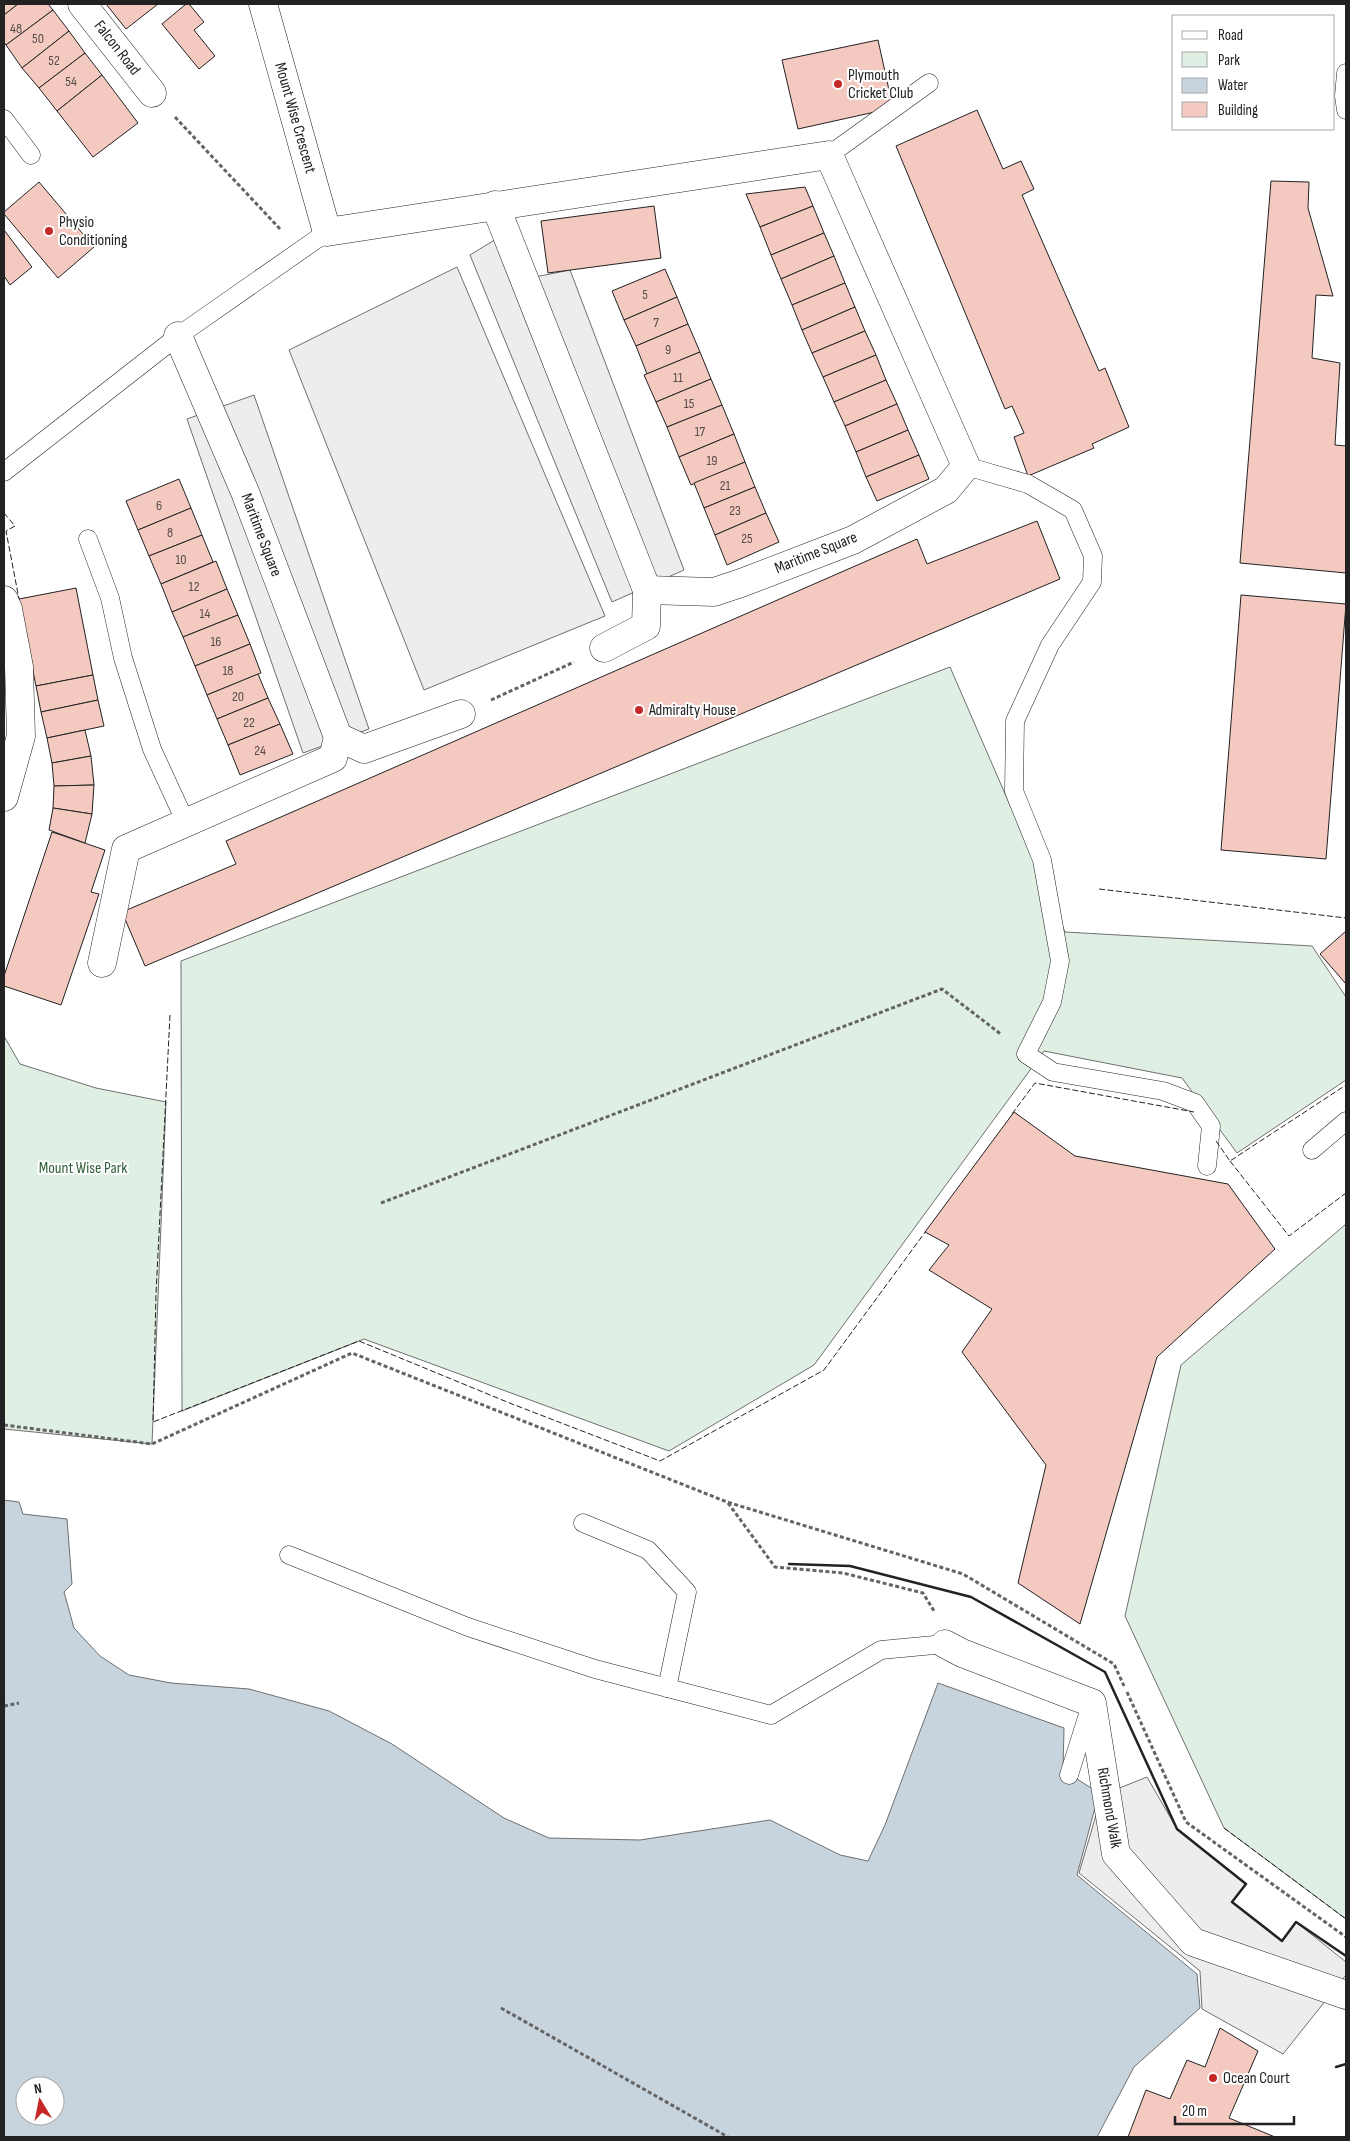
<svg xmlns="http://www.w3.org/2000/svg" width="1350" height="2141" font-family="'Sofia Sans Condensed',sans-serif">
	<rect width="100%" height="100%" fill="#fff"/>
	<g fill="#e0efe3" stroke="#6f6f6f">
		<path d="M950,667L1065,932L1312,946L1346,997V1080L1237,1153L1182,1078L1044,1051L814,1365L669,1451L364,1339L182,1411L181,961Z"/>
		<path d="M4,1036L20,1064L96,1088L166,1102L152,1444L4,1429Z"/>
		<path d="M1346,1224V1919L1224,1828L1125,1616L1181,1365Z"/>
	</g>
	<g fill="#ededed" stroke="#6f6f6f">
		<path d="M511,230L535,277L570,270L684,570L612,602L470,255Z"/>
		<path d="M457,267L605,616L424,690L289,350Z"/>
		<path d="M254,395L369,729L303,753L187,419Z"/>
		<path d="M1147,1777L1177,1829L1246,1884L1232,1902L1282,1941L1296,1922L1346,1962V1975L1283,2054L1202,2009L1200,1971L1079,1873L1102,1795Z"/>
	</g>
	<path fill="#c7d3dd" stroke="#6f6f6f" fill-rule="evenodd" d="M4,1500L19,1502L23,1514L67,1519L72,1584L64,1592L74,1628L100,1656L129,1675L171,1683L249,1689L329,1711L392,1744L504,1818L549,1838L640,1840L770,1820L840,1855L868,1861L885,1825L938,1683L1064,1728L1063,1770L1099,1793L1077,1875L1197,1974L1200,2008L1134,2067L1097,2137H4ZM25,2086H55V2116H25Z"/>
	<g fill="#f3c9c0" stroke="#222">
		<path d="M4,4H18L4,15Z"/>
		<path d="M18,4H48L53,10L6,45L4,42V15Z"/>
		<path d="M106,4H158L126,29Z"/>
		<path d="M186,4H189L204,22L194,30L215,56L199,69L162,24Z"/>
		<path d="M53,10L69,31L22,68L6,45Z"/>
		<path d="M69,31L85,53L39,88L22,68Z"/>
		<path d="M878,40L893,108L798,129L782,60Z"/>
		<path d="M85,53L102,75L57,111L39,88Z"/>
		<path d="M102,75L138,123L93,157L57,111Z"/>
		<path d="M977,110L1003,169L1021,161L1034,189L1022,195L1099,371L1105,368L1129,427L1092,444L1094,448L1028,476L1014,437L1024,433L1012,406L1005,409L896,146Z"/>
		<path d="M1271,181L1309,182L1308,208L1333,296L1316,295L1312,358L1340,363L1335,445L1346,446V573L1240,563Z"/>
		<path d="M39,182L94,247L58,278L4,214V212Z"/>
		<path d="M805,187L813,206L760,227L746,194Z"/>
		<path d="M654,206L661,258L548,273L541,221Z"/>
		<path d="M813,206L824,233L771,255L760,227Z"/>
		<path d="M4,230L32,267L10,285L4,276Z"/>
		<path d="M824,233L834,256L781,279L771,255Z"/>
		<path d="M834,256L845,283L792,305L781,279Z"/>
		<path d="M665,269L677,297L624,320L612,291Z"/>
		<path d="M845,283L855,307L802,330L792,305Z"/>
		<path d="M677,297L688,324L636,346L624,320Z"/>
		<path d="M855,307L865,331L812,353L802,330Z"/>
		<path d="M688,324L700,352L647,374L636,346Z"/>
		<path d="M865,331L876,355L823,377L812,353Z"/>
		<path d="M700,352L711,379L656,402L644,375Z"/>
		<path d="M876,355L886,380L834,402L823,377Z"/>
		<path d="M711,379L722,405L667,427L656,402Z"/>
		<path d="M886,380L897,404L845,426L834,402Z"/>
		<path d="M897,404L908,430L856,452L845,426Z"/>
		<path d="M722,405L734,434L679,457L667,427Z"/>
		<path d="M908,430L919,455L866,477L856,452Z"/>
		<path d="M734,434L745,462L691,485L679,457Z"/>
		<path d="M919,455L929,479L877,501L866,477Z"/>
		<path d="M745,462L755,487L704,508L694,483Z"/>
		<path d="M179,479L191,508L138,530L126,501Z"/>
		<path d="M755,487L766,513L715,535L704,508Z"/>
		<path d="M191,508L202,535L149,556L138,530Z"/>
		<path d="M766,513L779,542L727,565L715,535Z"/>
		<path d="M1037,521L1060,579L145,966L122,912L236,864L226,841L917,539L927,564Z"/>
		<path d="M202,535L213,562L161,584L149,556Z"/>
		<path d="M216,561L227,589L172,612L161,584Z"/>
		<path d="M76,588L93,675L36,686L19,599Z"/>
		<path d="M227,589L238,615L183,637L172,612Z"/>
		<path d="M1241,595L1346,604L1326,859L1221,850Z"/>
		<path d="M238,615L250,644L195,666L183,637Z"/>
		<path d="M250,644L261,673L207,695L195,666Z"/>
		<path d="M258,674L268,698L217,719L207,695Z"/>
		<path d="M93,675L98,700L41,712L36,686Z"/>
		<path d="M268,698L280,724L228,745L217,719Z"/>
		<path d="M98,700L104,726L47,738L41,712Z"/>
		<path d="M280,724L293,754L240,775L228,745Z"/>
		<path d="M85,730L91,756L52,763L47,738Z"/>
		<path d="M91,756L94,785L54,786L52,763Z"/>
		<path d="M94,785L92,814L53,808L54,786Z"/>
		<path d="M53,808L92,814L85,843L49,830Z"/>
		<path d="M52,832L105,850L91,892L99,894L61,1005L4,986V976Z"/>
		<path d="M1346,931V984L1320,954Z"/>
		<path d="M1014,1112L1075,1156L1228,1184L1275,1249L1157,1357L1080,1624L1018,1583L1046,1465L962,1352L992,1309L929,1270L949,1245L925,1232Z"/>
		<path d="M1220,2028L1258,2051L1229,2118L1275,2137H1128L1146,2090L1170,2099L1187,2060L1205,2067Z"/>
	</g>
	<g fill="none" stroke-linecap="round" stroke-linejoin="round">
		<g stroke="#222" stroke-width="19">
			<g id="lane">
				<path d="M1346,73L1344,96L1346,110"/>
				<path d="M4,119L31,155"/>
				<path d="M829,155L929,83"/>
				<path d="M966,466L1028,484L1073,510L1093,556L1092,582L1050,645L1015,721L1014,791L1042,860L1060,961L1052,1002L1026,1054L1053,1072L1163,1091L1195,1103L1211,1126L1207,1166"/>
				<path d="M4,472L178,336L327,232"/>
				<path d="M88,539L110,598L123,658L152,749L186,823"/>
				<path d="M1312,1150L1346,1121"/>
				<path d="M583,1523L648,1550L687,1592L667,1688"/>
				<path d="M289,1555L468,1627L595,1669L771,1715L881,1650L945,1644"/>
				<path d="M1069,1775L1090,1708"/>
			</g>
		</g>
		<g stroke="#222" stroke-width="29">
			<g id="street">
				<path d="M82,4L152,93"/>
				<path d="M263,4L327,232L829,155L966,466L946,490L853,540L741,583L714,592L647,590"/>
				<path d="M495,205L647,590L646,626L604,648"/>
				<path d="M4,600L8,609L19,667L21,736L4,797"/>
				<path d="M338,737L364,749L461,714"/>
				<path d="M102,963L126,849L333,758L338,737L245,492L178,336"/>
				<path d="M945,1644L962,1653L1092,1703L1116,1854L1193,1942L1346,1995"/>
			</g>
		</g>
		<g stroke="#646464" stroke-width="3" stroke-dasharray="4 2.5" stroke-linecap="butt">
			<path d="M175,117L280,229"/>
			<path d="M491,700L574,662"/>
			<path d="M381,1203L942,989L1002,1035"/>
			<path d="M4,1425L152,1444L352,1353L727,1502L963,1574L1114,1664L1124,1686"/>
			<path d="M728,1503L775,1567L843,1573L923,1593L934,1611"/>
			<path d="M1127,1692L1186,1822L1346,1937"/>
			<path d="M4,1706L19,1703"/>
			<path d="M501,2008L728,2137"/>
		</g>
		<use href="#lane" stroke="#fff" stroke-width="18"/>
		<use href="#street" stroke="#fff" stroke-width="28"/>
		<g stroke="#222" stroke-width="1" stroke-dasharray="6 2.5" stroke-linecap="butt">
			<path d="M4,513L15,526L6,531L19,599"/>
			<path d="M1099,889L1346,918"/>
			<path d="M170,1015L156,1294L153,1422L359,1341L512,1404L660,1461L824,1370L926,1231"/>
			<path d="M1012,1114L1035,1083L1194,1112"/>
			<path d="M1216,1141L1230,1161L1346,1085"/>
			<path d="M1230,1161L1289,1236L1346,1193"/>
			<path d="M1224,1828L1346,1919"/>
		</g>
		<g stroke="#222" stroke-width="2.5">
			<path d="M789,1564L850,1566L971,1597L1105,1672L1177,1829L1246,1884L1232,1902L1282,1941L1296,1922L1346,1956"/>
			<path d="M1336,2067L1346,2064"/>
		</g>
	</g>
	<g fill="#c62828" stroke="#fff" stroke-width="2">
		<circle cx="838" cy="84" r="5"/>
		<circle cx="49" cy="231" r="5"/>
		<circle cx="639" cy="710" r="5"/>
		<circle cx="1213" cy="2078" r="5"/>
	</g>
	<g text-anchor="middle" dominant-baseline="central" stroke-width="4" stroke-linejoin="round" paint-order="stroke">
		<g font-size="14" fill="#564c4a">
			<text x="16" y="28">48</text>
			<text x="38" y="38">50</text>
			<text x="54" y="60">52</text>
			<text x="71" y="81">54</text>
			<text x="645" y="294">5</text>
			<text x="656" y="322">7</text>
			<text x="668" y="349">9</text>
			<text x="678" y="377">11</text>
			<text x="689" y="403">15</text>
			<text x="700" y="431">17</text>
			<text x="712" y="460">19</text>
			<text x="725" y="485">21</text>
			<text x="159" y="505">6</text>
			<text x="735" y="510">23</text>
			<text x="170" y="532">8</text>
			<text x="747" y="538">25</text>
			<text x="181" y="559">10</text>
			<text x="194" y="586">12</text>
			<text x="205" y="613">14</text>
			<text x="216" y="641">16</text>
			<text x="228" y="670">18</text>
			<text x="238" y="696">20</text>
			<text x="249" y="722">22</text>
			<text x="260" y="750">24</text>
		</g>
		<g font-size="16" fill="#222" stroke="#fff">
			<text transform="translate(117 48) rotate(52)">Falcon Road</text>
			<text transform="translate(295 118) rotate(74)">Mount Wise Crescent</text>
			<text transform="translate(261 535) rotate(69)">Maritime Square</text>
			<text transform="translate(816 553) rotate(-22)">Maritime Square</text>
			<text transform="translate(1109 1808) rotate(80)">Richmond Walk</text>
		</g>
		<g font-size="16" fill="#222" stroke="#fff" text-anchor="start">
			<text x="848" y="75">Plymouth<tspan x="848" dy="18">Cricket Club</tspan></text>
			<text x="59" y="222">Physio<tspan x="59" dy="18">Conditioning</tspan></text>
			<text x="649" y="710">Admiralty House</text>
			<text x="1223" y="2078">Ocean Court</text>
		</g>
		<g font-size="16" fill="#2f5e38" stroke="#fff">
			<text x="83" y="1168">Mount Wise Park</text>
		</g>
	</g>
	<rect width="1350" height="2141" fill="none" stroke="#222222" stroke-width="10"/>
	<rect x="1172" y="15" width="162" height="115" fill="#ffffff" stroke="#a7a7a7"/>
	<rect x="1182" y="31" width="25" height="8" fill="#ffffff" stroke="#a7a7a7"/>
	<text x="1218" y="40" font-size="15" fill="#222222">Road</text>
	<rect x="1182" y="52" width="25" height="15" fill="#e0efe3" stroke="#a7a7a7"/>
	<text x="1218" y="65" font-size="15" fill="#222222">Park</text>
	<rect x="1182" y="78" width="25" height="15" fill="#c7d3dd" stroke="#a7a7a7"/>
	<text x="1218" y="90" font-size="15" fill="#222222">Water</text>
	<rect x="1182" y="102" width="25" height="15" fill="#f3c9c0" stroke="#a7a7a7"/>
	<text x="1218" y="115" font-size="15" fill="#222222">Building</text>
	<g transform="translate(40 2101) rotate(350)"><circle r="24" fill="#ffffff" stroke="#a7a7a7"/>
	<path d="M0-4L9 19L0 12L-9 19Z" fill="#c62828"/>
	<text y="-8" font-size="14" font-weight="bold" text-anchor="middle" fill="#222222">N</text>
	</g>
	<path d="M1175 2116v8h119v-8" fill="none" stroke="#222222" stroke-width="2.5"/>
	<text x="1182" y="2116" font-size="15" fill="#222222" stroke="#ffffff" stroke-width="4" paint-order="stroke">20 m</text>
</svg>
